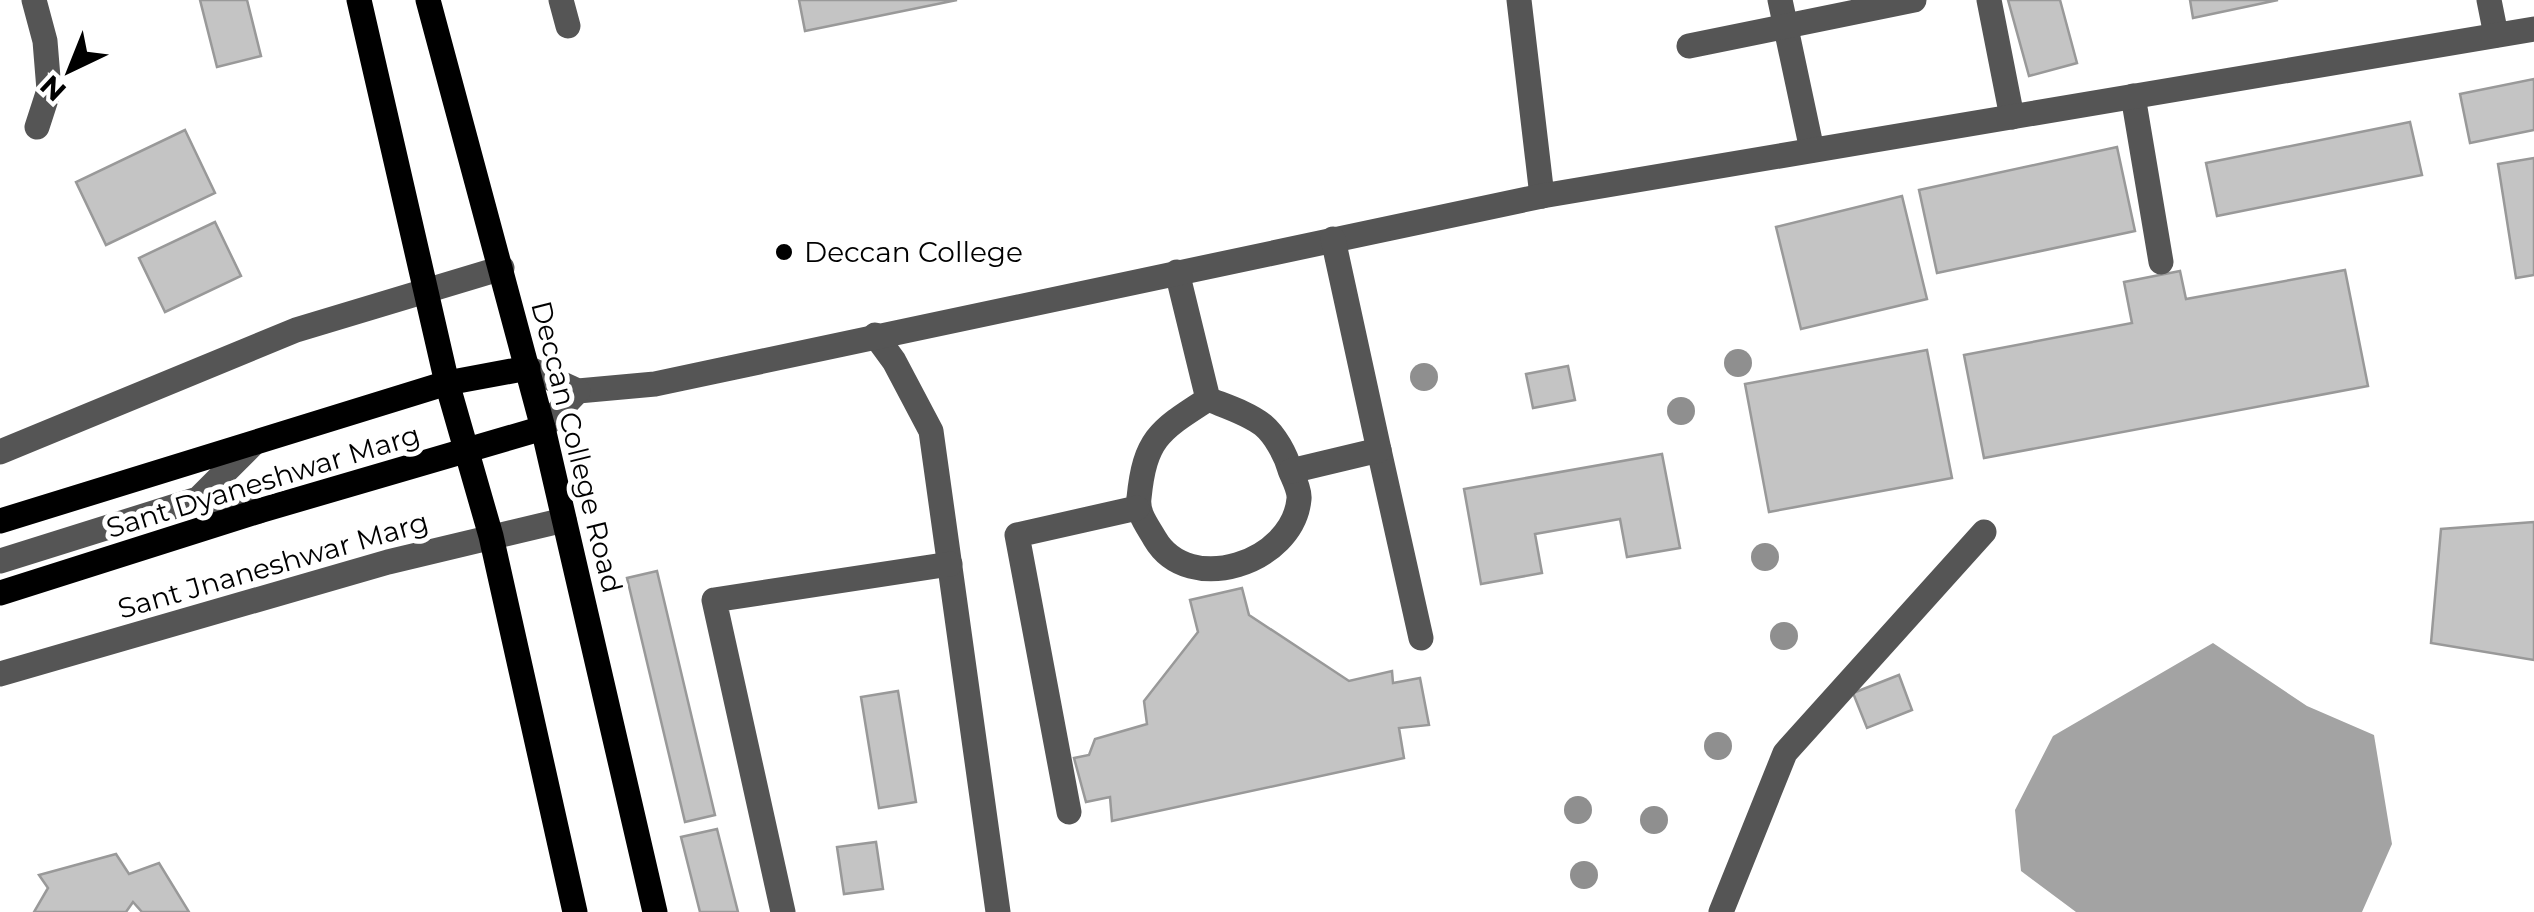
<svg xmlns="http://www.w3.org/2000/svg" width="2534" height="912" font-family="Montserrat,sans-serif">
	<rect width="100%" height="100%" fill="#fff"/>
	<path fill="#a3a3a3" d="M2213,643L2307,706L2374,735L2392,844L2362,912H2076L2021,871L2015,810L2053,736Z"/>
	<g fill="#c4c4c4" stroke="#999" stroke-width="2.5">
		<path d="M200,0H247L261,56L217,67Z"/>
		<path d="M799,0H957L805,31Z"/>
		<path d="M2008,0H2060L2077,63L2029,76Z"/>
		<path d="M2190,0H2278L2193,18Z"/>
		<path d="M2534,79V130L2470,143L2460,94Z"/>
		<path d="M2410,122L2422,175L2217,216L2206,163Z"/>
		<path d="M185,130L215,193L106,245L76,182Z"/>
		<path d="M2117,147L2135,231L1937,273L1919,190Z"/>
		<path d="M2534,158V275L2516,278L2498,164Z"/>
		<path d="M1902,196L1927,299L1801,329L1776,227Z"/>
		<path d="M215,222L241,276L165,312L139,258Z"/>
		<path d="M2345,270L2368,386L1984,458L1964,355L2132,323L2124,282L2180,271L2186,299Z"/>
		<path d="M1927,350L1952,478L1769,512L1745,384Z"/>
		<path d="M1568,366L1575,400L1533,408L1526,374Z"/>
		<path d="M1662,454L1680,548L1627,557L1620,519L1535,534L1542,573L1481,584L1464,489Z"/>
		<path d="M2534,522V660L2431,643L2441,529Z"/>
		<path d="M657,571L715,815L685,822L627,578Z"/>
		<path d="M1242,588L1249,615L1349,681L1392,671L1393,683L1420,678L1429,725L1399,728L1404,758L1112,821L1110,797L1086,802L1074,758L1089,755L1095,739L1147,724L1144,701L1198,632L1190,600Z"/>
		<path d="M1899,675L1912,710L1867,728L1853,693Z"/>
		<path d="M898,691L916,802L879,808L861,697Z"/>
		<path d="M717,829L738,912H700L681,837Z"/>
		<path d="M876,842L883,889L844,894L837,847Z"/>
		<path d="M116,854L129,874L159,863L189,912H142L133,902L126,912H34L48,888L39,875Z"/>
	</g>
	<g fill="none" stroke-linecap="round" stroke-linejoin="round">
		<g stroke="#555" stroke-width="25">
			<path d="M34,0L45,41L49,90L37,127"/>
			<path d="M561,0L568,26"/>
			<path d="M1519,0L1542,196"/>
			<path d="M1780,0L1812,150"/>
			<path d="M1989,0L2012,117"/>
			<path d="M2489,0L2496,35"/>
			<path d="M1689,46L1914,0"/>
			<path d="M2133,96L2161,262"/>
			<path d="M1177,272L1208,399C1160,430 1145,438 1139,498C1137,513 1147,525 1155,539C1189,597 1293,563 1299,499C1300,490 1293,478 1290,470C1286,455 1275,435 1263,425C1248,413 1225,406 1208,399"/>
			<path d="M875,335L894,361L931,431L998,912"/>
			<path d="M528,368L578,391L655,384L1542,196L2534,29"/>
			<path d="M543,428L578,391"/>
			<path d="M1379,450L1421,638"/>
			<path d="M0,452L296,330L502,268"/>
			<path d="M1291,471L1379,450L1333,239"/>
			<path d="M198,499L259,511"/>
			<path d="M0,561L198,499L253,444"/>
			<path d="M0,674L388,562L564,520"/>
			<path d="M1069,812L1017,535L1137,508"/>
			<path d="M783,912L714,600L950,564"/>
			<path d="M1721,912L1785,753L1984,532"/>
		</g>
		<g stroke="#000" stroke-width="25">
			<path d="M359,0L447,383L491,536L575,912"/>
			<path d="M428,0L543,428L655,912"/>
			<path d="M0,521L447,383L528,368"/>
			<path d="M0,593L259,511L543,428"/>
		</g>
	</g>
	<g fill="#8f8f8f">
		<circle cx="1738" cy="363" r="14"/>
		<circle cx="1424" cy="377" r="14"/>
		<circle cx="1681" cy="411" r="14"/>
		<circle cx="1765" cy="557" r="14"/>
		<circle cx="1784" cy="636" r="14"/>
		<circle cx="1718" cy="746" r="14"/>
		<circle cx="1578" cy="810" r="14"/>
		<circle cx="1654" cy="820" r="14"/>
		<circle cx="1584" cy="875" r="14"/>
	</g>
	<circle fill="#000" stroke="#fff" stroke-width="4" cx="784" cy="252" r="10"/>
	<g text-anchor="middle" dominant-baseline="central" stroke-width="10" stroke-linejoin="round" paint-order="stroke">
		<g font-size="28" fill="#000" stroke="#fff" text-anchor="start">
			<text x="804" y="252">Deccan College</text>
		</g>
		<g font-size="28" fill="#000" stroke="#fff">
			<text transform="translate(577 447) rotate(76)">Deccan College Road</text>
			<text transform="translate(263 481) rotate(-17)">Sant Dyaneshwar Marg</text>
			<text transform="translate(273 565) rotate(-16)">Sant Jnaneshwar Marg</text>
		</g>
	</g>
	<g transform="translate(70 70) rotate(223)" stroke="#ffffff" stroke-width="8" paint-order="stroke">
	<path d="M0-8L18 38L0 25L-18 38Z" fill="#000000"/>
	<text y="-15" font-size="28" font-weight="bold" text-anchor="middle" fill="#000000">N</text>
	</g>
</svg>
